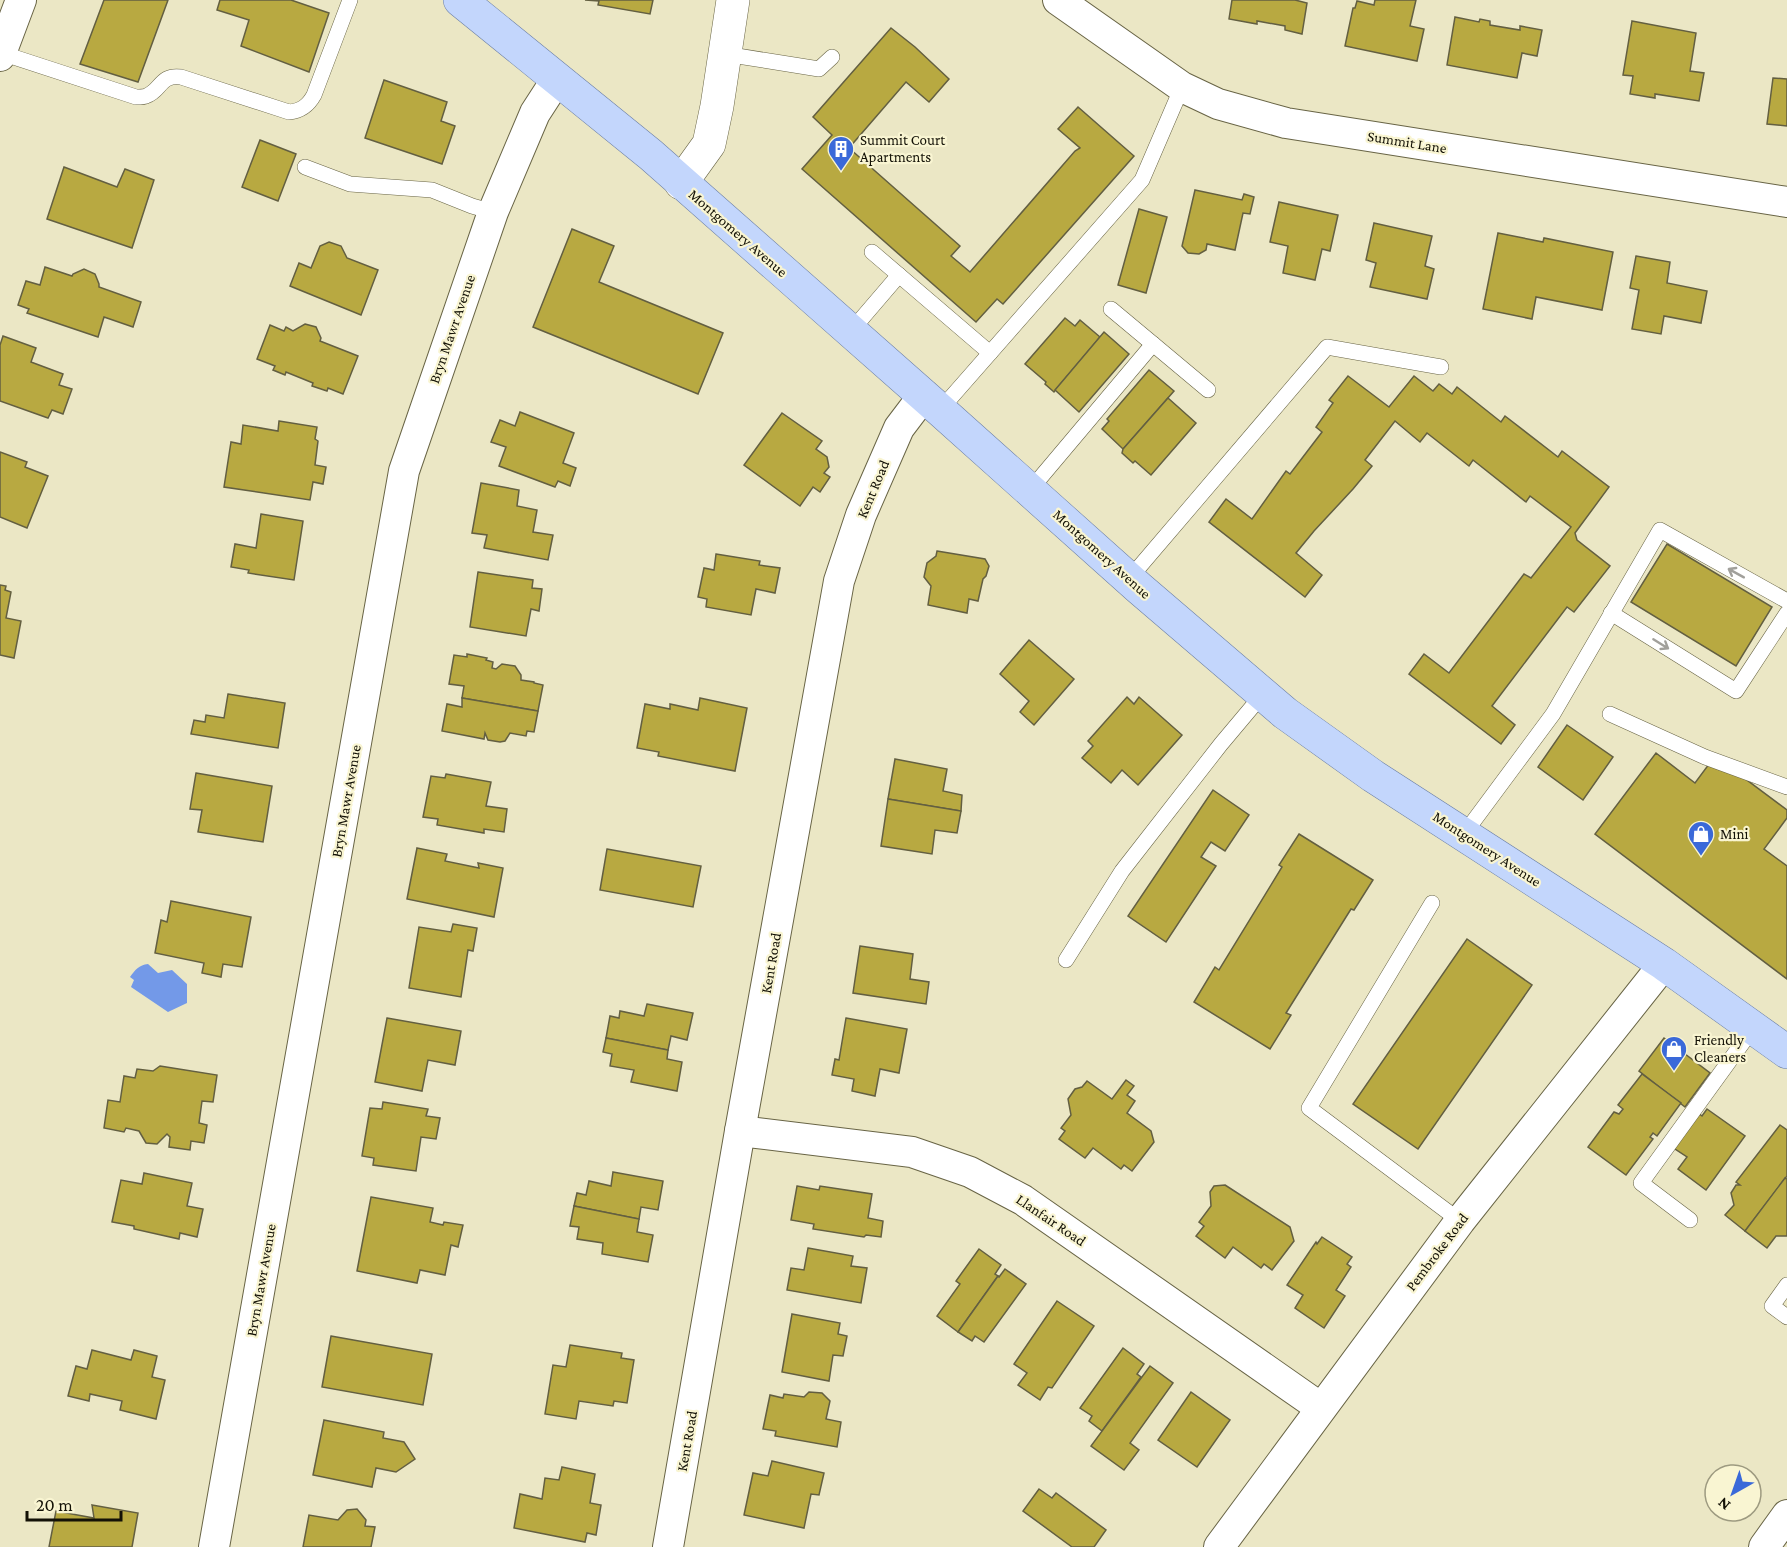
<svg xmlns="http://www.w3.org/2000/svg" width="1787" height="1547" font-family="'Crimson Pro',serif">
	<rect width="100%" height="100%" fill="#ebe7c5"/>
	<path fill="#7399e8" d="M148,964L158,973L172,970L187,984V1003L168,1012L131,987L134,980L130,977C135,970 139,965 148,964Z"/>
	<g fill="#b8a941" stroke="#635f41" stroke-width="1.5">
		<path d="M104,0H168L138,82L80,64Z"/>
		<path d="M220,0H291L329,13L309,72L241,46L249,20L217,10Z"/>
		<path d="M585,0H653L650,14L598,5L599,1Z"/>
		<path d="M1232,0H1295L1307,3L1302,34L1285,30V26L1257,21V24L1229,19Z"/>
		<path d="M1375,0H1416L1410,26L1424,29L1417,61L1345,46L1353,8H1355L1357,1L1374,5Z"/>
		<path d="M1455,17L1479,22L1480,19L1490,21V25L1520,30V26L1542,30L1537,56L1522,53L1517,78L1447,65Z"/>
		<path d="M1632,21L1696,33L1690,71L1704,73L1699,101L1655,94V98L1630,94L1633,76L1623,75Z"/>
		<path d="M891,28L915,47L949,79L929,102L906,82L849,148L960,246L951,256L970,272L1075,151L1080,148L1058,129L1078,107L1134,156L1003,304L997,299L976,322L802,169L832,135L813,117Z"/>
		<path d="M1773,78L1787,79V126L1767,124Z"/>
		<path d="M384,80L447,102L441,121L455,126L442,164L365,138Z"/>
		<path d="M260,140L296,154L278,201L242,187Z"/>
		<path d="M64,167L117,187L125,169L154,180L132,248L47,219Z"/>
		<path d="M1195,190L1242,200L1244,194L1254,197L1250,214L1243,213L1235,250L1207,244L1206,250L1199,254L1188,253L1182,246Z"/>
		<path d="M1279,202L1338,215L1330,251L1322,249L1315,280L1283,273L1288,246L1270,242Z"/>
		<path d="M1139,209L1167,217L1146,293L1118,285Z"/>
		<path d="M1374,223L1432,236L1425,266L1434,269L1427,299L1370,287L1376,263L1366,260Z"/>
		<path d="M572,229L614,246L599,282L723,333L698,394L533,327Z"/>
		<path d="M1498,233L1543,242L1544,238L1613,252L1602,310L1536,297L1532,319L1483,309Z"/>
		<path d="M329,242L341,246L347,258L378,270L361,315L290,286L299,263L311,268L320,246Z"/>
		<path d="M1636,256L1670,262L1667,283L1707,291L1701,323L1664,316L1661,334L1632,329L1639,290L1630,288Z"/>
		<path d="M45,267L72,276L73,274L84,269L95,274L99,284V287L141,302L133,327L104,317L98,337L27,313L29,309L18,305L26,281L40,285Z"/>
		<path d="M1065,318L1075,326L1080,320L1100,337L1054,392L1045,384L1046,382L1025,364Z"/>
		<path d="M305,324L316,327L321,338L320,341L358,356L343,394L328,388L327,391L312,386L313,383L286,372L285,375L273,370L275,366L257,359L270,325L284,331L286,327L293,331Z"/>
		<path d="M1104,332L1129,354L1079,412L1055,390Z"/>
		<path d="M3,336L36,348L31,362L63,374L59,385L72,389L63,414L52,410L48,418L0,401V345Z"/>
		<path d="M1149,370L1174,391L1123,449L1102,429L1109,421L1107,419Z"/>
		<path d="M1348,376L1389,407L1414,376L1433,391L1439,384L1452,394L1457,387L1501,422L1505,416L1558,457L1562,451L1609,487L1575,533L1577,540L1610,566L1574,612L1567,607L1492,706L1515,725L1501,744L1409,674L1424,654L1449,673L1524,574L1531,578L1571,527L1530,496L1526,502L1473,460L1469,466L1427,433L1420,442L1395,421L1365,460L1372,466L1353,489L1314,531L1296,553L1322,575L1305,597L1209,522L1226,499L1252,519L1286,471L1290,474L1322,432L1316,427L1333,403L1329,400Z"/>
		<path d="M1168,398L1196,423L1151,475L1135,461L1133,463L1122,453L1123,449Z"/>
		<path d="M520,412L574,433L563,463L576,468L570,486L558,481L555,487L499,466L506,447L491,442L500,420L515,426Z"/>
		<path d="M782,413L822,441L816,449L827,457L829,467L824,473L830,477L820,492L813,487L800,506L744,465Z"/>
		<path d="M279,421L317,427L315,439L318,441L315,465L326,467L323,484L313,482L310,500L224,487L231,442L241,444L243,425L278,431Z"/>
		<path d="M0,452L27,462L25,467L48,476L27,528L0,517Z"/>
		<path d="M481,483L519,490L517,506L537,510L533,532L553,535L548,560L484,548L487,535L472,533Z"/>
		<path d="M261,514L303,521L294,580L248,573L249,570L231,567L235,544L256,548Z"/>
		<path d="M1667,544L1772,607L1736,666L1631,602Z"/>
		<path d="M937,551L985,559L989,566L986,576L983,579L978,601L969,599L967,613L928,605L931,586L924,577L927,563L936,556Z"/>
		<path d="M716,554L760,561L759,565L780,568L775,593L756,589L751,615L706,607L707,599L698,597L704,568L714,570Z"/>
		<path d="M478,572L533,580L532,588L542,589L539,611L531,609L526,636L470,627Z"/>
		<path d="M0,585L6,586L5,590L11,592L6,618L21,621L14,658L0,655Z"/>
		<path d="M1029,640L1074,679L1034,725L1020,712L1029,701L1000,674Z"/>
		<path d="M467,654L487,658L486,660L493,662L492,668L496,669L502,664L515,666L521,675V680L534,682V683L543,685L538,711L462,698L464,686L449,684L454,655L467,657Z"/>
		<path d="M228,694L285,703L278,748L191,734L194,720L205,722L206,715L224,718Z"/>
		<path d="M1127,697L1134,704L1139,697L1182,735L1138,785L1122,770L1111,783L1082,758L1093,746L1088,741Z"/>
		<path d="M462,698L538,711L534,732L527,731L526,736L510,733L505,741L500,742L488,740L485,733L484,739L442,731L447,704L462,707Z"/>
		<path d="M700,698L747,708L735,771L658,756L659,752L637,748L645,704L670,709V704L698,710Z"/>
		<path d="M1567,725L1613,757L1583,800L1538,767Z"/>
		<path d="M1656,753L1695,783L1709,764L1736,772L1787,810V818L1764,849L1787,866V979L1595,834Z"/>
		<path d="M895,759L947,769L943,791L962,795L961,811L888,799Z"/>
		<path d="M196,773L272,786L263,842L198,832L202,810L190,809Z"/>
		<path d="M446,774L491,782L486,806L507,809L504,832L484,829V833L437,825L438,819L423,817L431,776L445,778Z"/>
		<path d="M1213,790L1249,815L1225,851L1211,842L1201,857L1216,866L1166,942L1128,916Z"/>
		<path d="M888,799L961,811L957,833L935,830L932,854L881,846Z"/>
		<path d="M1299,834L1373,880L1354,910L1351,909L1286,1013L1291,1015L1270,1049L1194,1002L1215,967L1219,970L1282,867L1279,865Z"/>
		<path d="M417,848L447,854L445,861L479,868L478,863L503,868L494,917L407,899Z"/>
		<path d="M607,849L701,866L693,907L600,890Z"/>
		<path d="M171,901L251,917L242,967L223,964L221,977L202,973L204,963L155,953L161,920L167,922Z"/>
		<path d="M453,924L477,928L473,951L468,950L461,997L409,988L419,927L451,932Z"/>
		<path d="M1467,939L1532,985L1418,1149L1353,1104Z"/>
		<path d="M860,946L913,954L910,979L929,982L926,1004L853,993Z"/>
		<path d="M647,1004L693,1013L687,1040L671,1036L668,1050L606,1038L610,1016L619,1018L620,1011L644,1016Z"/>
		<path d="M387,1018L461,1031L455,1065L428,1060L422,1091L375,1082Z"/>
		<path d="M846,1018L907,1029L899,1073L880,1069L875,1096L852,1091L854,1079L832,1075L835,1059L839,1060Z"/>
		<path d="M606,1038L668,1050L667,1059L682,1062L677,1091L631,1082L634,1070L610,1066L612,1054L603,1052Z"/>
		<path d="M1664,1038L1710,1073L1685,1107L1639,1071Z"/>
		<path d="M160,1066L217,1075L213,1102L202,1101L199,1123L207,1125L204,1143L191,1141L190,1150L169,1147L170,1137L167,1134L157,1144L146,1143L139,1131L126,1128L124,1132L104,1128L108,1100L120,1102L124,1076L135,1078L137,1069L153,1071Z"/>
		<path d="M1642,1074L1681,1103L1657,1136L1653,1133L1650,1137L1653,1139L1626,1175L1588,1147L1614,1112L1619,1114L1623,1109L1618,1105Z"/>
		<path d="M1126,1080L1134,1086L1127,1095L1135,1101L1127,1113L1151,1131L1154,1142L1132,1171L1124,1165L1121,1169L1093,1148L1085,1158L1059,1139L1065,1131L1061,1128L1071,1115L1068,1099L1075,1089L1082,1087L1087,1081L1112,1099Z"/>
		<path d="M383,1102L428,1109L426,1116L440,1118L436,1139L421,1137L416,1171L373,1165L374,1158L362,1156L370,1108L382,1109Z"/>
		<path d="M1707,1109L1745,1136L1706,1190L1678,1169L1687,1157L1672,1147L1697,1112L1702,1116Z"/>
		<path d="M1780,1125L1787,1130V1176L1745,1231L1725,1215L1734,1205L1731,1193L1736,1185H1740L1736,1182Z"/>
		<path d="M613,1172L663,1181L658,1210L641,1207L639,1219L574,1206L577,1193L586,1195L589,1181L611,1186Z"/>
		<path d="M144,1173L192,1183L187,1206L203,1209L197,1237L180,1233L179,1239L134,1229V1226L112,1222L121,1180L142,1184Z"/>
		<path d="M1785,1178L1787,1179V1236H1776L1767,1248L1745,1231Z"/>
		<path d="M1225,1185L1290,1227L1294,1241L1272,1270L1264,1264L1261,1268L1233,1247L1225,1258L1196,1236L1204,1226L1199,1222L1211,1206L1210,1192L1214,1186Z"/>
		<path d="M797,1186L819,1190L820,1186L872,1194L868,1218L883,1221L881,1237L866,1235L864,1237L813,1229L814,1224L791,1220Z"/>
		<path d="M371,1197L433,1208L430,1222L443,1225L444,1222L463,1225L458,1247L451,1245L445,1275L420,1270L417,1283L357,1271Z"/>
		<path d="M574,1206L639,1219L637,1232L653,1235L648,1262L602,1254L603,1243L577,1239L579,1227L570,1226Z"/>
		<path d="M1322,1237L1352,1257L1347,1264L1351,1267L1336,1290L1345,1296L1324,1328L1295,1308L1303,1295L1287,1285L1316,1242L1317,1244Z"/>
		<path d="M808,1248L853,1256L851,1266L867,1268L861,1303L787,1290L791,1268L804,1270Z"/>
		<path d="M979,1249L1001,1265L995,1274L998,1276L958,1332L937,1316L960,1284L956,1281Z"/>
		<path d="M1005,1269L1026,1284L984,1342L975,1336L972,1341L958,1332L998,1276L999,1277Z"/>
		<path d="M1057,1301L1094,1326L1052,1388L1048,1387L1040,1400L1018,1385L1027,1373L1014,1364Z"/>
		<path d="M792,1314L840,1323L838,1334L847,1336L843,1356L833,1355L829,1381L782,1372Z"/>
		<path d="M331,1336L432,1354L423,1405L322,1387Z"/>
		<path d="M570,1345L622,1353L621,1358L634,1360L627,1403L614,1401L613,1406L579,1401L576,1419L545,1414L553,1365L566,1367Z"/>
		<path d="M1123,1348L1144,1364L1137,1374L1141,1377L1102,1431L1089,1421L1092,1416L1080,1408Z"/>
		<path d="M92,1350L131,1360L134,1350L157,1356L152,1377L165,1380L156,1419L120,1410L122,1401L90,1394L89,1401L68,1396L76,1366L87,1369Z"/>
		<path d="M1150,1366L1173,1383L1130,1443L1139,1450L1124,1470L1091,1446Z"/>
		<path d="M809,1392L822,1393L830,1401L826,1419L841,1422L837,1447L775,1436L776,1431L763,1429L770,1395L783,1398L784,1394L804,1397Z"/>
		<path d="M1191,1392L1230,1420L1197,1467L1158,1440Z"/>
		<path d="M324,1420L384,1432L383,1438L404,1442L415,1459L396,1472L376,1468L372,1487L313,1475Z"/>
		<path d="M772,1461L824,1473L819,1495L811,1494L804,1528L744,1515L753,1473L768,1476Z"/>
		<path d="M562,1467L595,1474L590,1503L601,1505L596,1535L587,1533L585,1542L514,1528L520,1494L542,1499L545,1478L559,1480Z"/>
		<path d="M1039,1489L1052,1498L1056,1493L1106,1530L1094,1547H1072L1023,1511Z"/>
		<path d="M92,1505L138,1513L132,1547H49L56,1511L94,1518Z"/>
		<path d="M357,1509L366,1520L365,1526L375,1527L371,1547H303L309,1515L338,1520L347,1510Z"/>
	</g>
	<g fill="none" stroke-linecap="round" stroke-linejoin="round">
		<g stroke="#686445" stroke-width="16">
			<g id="service">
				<path d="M1,53L136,97C138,97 144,97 146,96C161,91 160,74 181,77L289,112C301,111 308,106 314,95L350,0"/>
				<path d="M725,54L819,69L832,57"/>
				<path d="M305,167L350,184L432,190L472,206L493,212"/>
				<path d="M872,252L990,353"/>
				<path d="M1111,309L1153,344"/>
				<path d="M851,331L899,275"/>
				<path d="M940,410L1142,180L1182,87"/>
				<path d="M1030,490L1153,344L1208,390"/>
				<path d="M1129,579L1327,347L1441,367"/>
				<path d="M1611,613L1736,691L1787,613"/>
				<path d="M1610,714L1705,757L1787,787"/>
				<path d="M1464,834L1553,714L1660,530L1787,601"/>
				<path d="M1432,903L1309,1108L1460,1221"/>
				<path d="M1066,960L1122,871L1221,744L1263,694"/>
				<path d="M1690,1220L1641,1183L1754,1027"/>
				<path d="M1787,1285L1772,1306L1787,1317"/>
			</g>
		</g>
		<g stroke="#686445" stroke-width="32">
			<g id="minor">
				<path d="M1058,0L1182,87L1218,104L1286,123L1787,202"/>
				<path d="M0,56L21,0"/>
				<path d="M740,1131L912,1152L970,1172L1023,1200L1321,1408"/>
				<path d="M214,1547L404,471L493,212L535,113L557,79"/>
				<path d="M668,1547L740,1131L839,581L861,515L899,428L924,395"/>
				<path d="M1219,1547L1460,1221L1664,964"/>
				<path d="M1764,1547L1787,1515"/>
			</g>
		</g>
		<g stroke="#686445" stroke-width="34">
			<path id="tertiary" d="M681,183L709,144L717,106L733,0"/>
		</g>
		<g stroke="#6b7fa5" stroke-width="34">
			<path id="primary" d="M460,0L651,155L940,410L1139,588L1285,713L1373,776L1664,964L1787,1052"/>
		</g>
		<use href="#service" stroke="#fff" stroke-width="15"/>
		<use href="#minor" stroke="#fff" stroke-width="30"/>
		<use href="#tertiary" stroke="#fff" stroke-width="33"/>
		<use href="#primary" stroke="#c3d6fc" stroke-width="33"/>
	</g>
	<defs><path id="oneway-shaft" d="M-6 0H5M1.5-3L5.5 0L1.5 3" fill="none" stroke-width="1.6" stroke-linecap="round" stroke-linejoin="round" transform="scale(1.5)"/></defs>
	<g stroke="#a1a09b">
		<use href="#oneway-shaft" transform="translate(1736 573) rotate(-151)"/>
		<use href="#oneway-shaft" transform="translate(1661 644) rotate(32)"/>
	</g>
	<defs>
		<g id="building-pin" transform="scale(1.35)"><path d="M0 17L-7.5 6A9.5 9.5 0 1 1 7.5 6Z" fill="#3a69d9" stroke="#f9f5d2"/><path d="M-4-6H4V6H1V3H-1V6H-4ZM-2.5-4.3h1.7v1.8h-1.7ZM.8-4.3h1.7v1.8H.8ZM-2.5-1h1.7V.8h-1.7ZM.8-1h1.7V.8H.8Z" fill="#fff"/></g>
		<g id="shop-pin" transform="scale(1.35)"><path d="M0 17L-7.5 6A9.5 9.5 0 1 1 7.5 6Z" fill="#3a69d9" stroke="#f9f5d2"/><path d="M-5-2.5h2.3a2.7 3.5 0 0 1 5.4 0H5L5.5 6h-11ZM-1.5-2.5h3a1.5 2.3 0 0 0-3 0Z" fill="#fff"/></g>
	</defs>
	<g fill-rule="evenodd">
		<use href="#building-pin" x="841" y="149"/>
		<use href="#shop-pin" x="1701" y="834"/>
		<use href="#shop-pin" x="1674" y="1049"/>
	</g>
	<g text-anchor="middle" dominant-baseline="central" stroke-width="4.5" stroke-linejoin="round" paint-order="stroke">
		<g font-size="15" fill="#131106" stroke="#f9f5d2" text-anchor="start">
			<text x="860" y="140">Summit Court<tspan x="860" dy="17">Apartments</tspan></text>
			<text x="1720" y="834">Mini</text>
			<text x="1694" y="1040">Friendly<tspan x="1694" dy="17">Cleaners</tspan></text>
		</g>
		<g font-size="15" fill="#131106" stroke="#f9f5d2">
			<text transform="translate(1407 142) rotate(9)">Summit Lane</text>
			<text transform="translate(738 233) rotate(41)">Montgomery Avenue</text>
			<text transform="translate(452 329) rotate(-71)">Bryn Mawr Avenue</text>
			<text transform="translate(873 489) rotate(-67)">Kent Road</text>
			<text transform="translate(1102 554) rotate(42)">Montgomery Avenue</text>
			<text transform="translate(346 801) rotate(-80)">Bryn Mawr Avenue</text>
			<text transform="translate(1487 849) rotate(33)">Montgomery Avenue</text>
			<text transform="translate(771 963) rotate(-80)">Kent Road</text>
			<text transform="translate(1051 1220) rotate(34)">Llanfair Road</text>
			<text transform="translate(1437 1252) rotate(-53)">Pembroke Road</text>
			<text transform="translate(261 1280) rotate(-80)">Bryn Mawr Avenue</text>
			<text transform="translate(687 1441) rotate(-80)">Kent Road</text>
		</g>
	</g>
	<g transform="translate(1733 1493) rotate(220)"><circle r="28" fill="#f9f5d2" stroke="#9d9a80" stroke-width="1.5"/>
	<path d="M0-4.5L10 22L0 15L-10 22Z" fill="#3a69d9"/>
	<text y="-9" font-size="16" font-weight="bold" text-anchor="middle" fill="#131106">N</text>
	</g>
	<path d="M27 1511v9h94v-9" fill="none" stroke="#131106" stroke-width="3"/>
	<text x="36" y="1511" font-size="18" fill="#131106" stroke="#f9f5d2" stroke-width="4.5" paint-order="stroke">20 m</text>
</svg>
